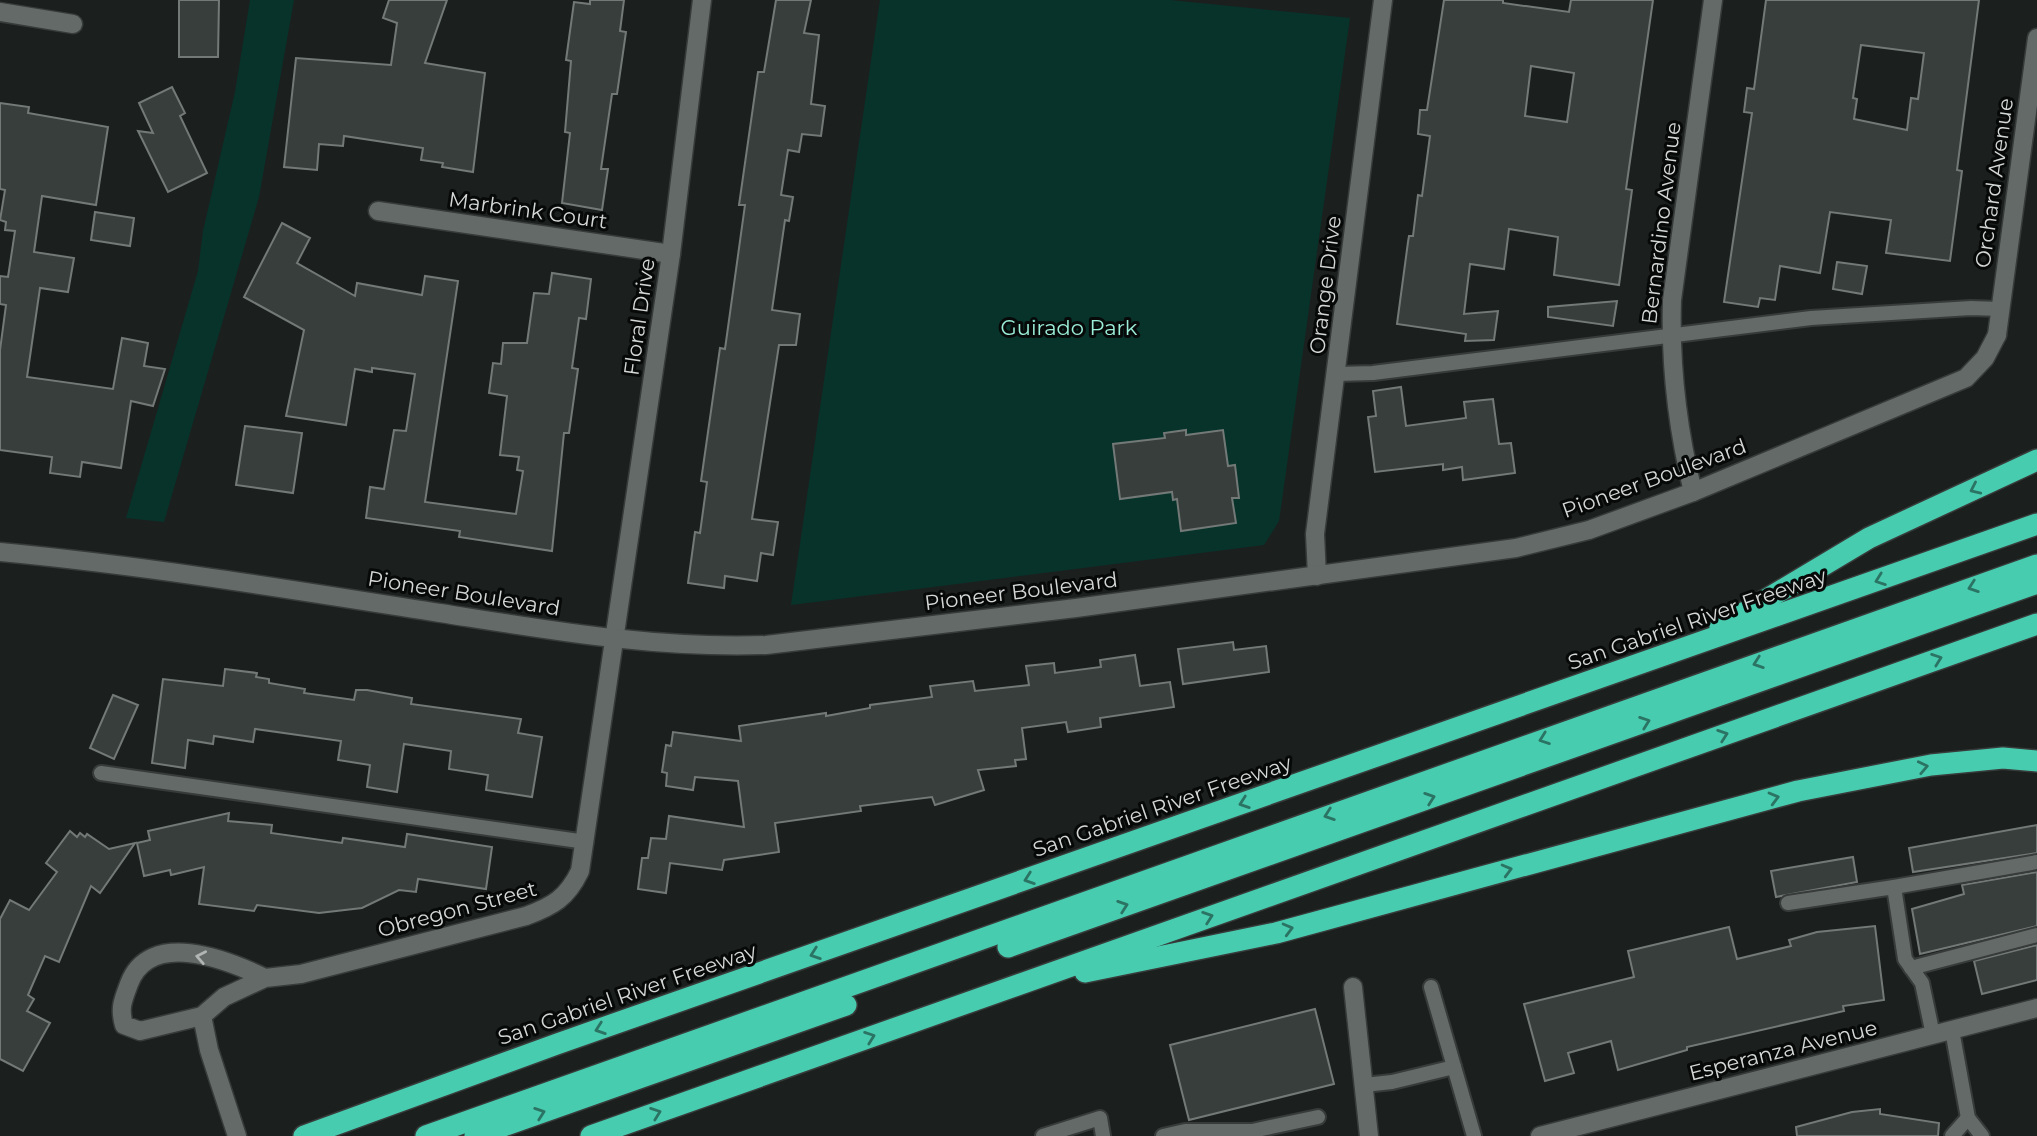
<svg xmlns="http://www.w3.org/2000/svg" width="2037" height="1136" font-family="Montserrat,sans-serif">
	<rect width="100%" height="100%" fill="#1b201f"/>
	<g fill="#08332a">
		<path d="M250,0H294L259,197L164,522L126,518L198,271L203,231L235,92Z"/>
		<path d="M880,0H1170L1350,18L1279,521L1264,545L791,605Z"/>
	</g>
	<g fill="#383e3c" stroke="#727977" stroke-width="2" fill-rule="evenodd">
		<path d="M179,0H219L218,57H179Z"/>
		<path d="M389,0H447L425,63L485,73L473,172L442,167L443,163L421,160L423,148L344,136L343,146L319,144L317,170L284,167L296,58L391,65L397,23L383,18Z"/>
		<path d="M590,0H624L620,31L626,32L617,94H612L601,169H608L602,210L562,203L570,133L565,132L571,61L566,60L574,2L590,4Z"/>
		<path d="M776,0H811L804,33L819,35L811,104L825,106L821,136L802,134L799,152L788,150L781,195L793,197L789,221L785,220L772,310L800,314L796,345H779L752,519L778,522L773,555L761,553L757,581L725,576L724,588L688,583L695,532L700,533L707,482L701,481L720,348L725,349L745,205H739L758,72H764Z"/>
		<path d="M1444,0H1503V3L1569,12L1571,0H1653L1626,189L1632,190L1619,285L1554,275L1558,237L1509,229L1504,269L1470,264L1464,314L1498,311L1494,340L1465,341L1466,334L1397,324L1408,242L1409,236H1413L1418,195L1422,196L1430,136L1418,134L1420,110H1427ZM1531,66L1574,73L1567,122L1525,116Z"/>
		<path d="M1766,0H1979L1957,170L1962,171L1950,261L1886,253L1891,220L1830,212L1820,273L1780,266L1775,300L1760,298L1758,307L1724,302L1752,113L1744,112L1747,88L1754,89ZM1861,45L1924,53L1918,99L1911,98L1907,130L1854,119L1857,99L1853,98Z"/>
		<path d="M172,87L185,113L180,116L207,173L168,192L138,131L153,133L139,103Z"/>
		<path d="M0,103L29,107L28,113L108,127L96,205L42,196L34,252L74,258L68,292L40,288L27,377L113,389L122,338L148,343L144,366L165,369L153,406L131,401L121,468L82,462L80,477L50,473L52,457L0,450V350L6,305L0,304V276L8,277L15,231L5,230L6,222L0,220L5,190L0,189Z"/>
		<path d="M95,212L134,218L130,246L91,240Z"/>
		<path d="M282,223L310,238L297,263L355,296L357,283L422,295L425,276L458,281L425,502L516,514L523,471L517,470L519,457L500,455L507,396L489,393L493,363L501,364L503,343H527L534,293L549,294L552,273L591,279L586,319L579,318L572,368L578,369L569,433H564L552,551L459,537L460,531L366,518L370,487L384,489L394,430L406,431L415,374L372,368V372L355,369L346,425L286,416L304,330L244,297Z"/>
		<path d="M1837,262L1867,266L1862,294L1833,289Z"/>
		<path d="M1617,301L1613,326L1548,317V307Z"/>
		<path d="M1401,387L1406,426L1466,418L1464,402L1493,399L1499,444L1511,443L1515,473L1463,480L1462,467L1443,470V464L1375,472L1368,417L1376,416L1373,391Z"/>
		<path d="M245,426L302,433L293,493L236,485Z"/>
		<path d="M1186,430V435L1223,430L1228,466L1235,465L1239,498H1232L1236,523L1181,531L1177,499L1173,500L1172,492L1120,499L1113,444L1165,438L1164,433Z"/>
		<path d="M1233,642L1234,650L1266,646L1269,672L1183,684L1178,649Z"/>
		<path d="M1135,655L1140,686L1170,682L1174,707L1100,718L1101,727L1068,732L1066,722L1022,728L1026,759L1015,760L1016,766L978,770L984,790L935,805L932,797L860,806L861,811L775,823L779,852L724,860L722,870L670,863L666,893L638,889L642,858H648L651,838L666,839L669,816L744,827L738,781L695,777L693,790L666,786L667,773L662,772L666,745L671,746L673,732L741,741L739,726L826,713V716L870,708V705L932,697L930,686L973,681L975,691L1029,685L1026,666L1054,663L1055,673L1101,667L1100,660Z"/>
		<path d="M225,669L257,673L256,677L269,679V683L305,689L304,693L354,700L356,690H367L412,698L411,704L521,719L518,733L542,737L532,797L486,790L488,775L449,769L451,751L404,744L397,792L367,787L370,765L338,760L341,741L255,729L253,742L214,736L213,744L188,740L185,768L152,763L163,679L223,686Z"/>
		<path d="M113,695L138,705L114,759L90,748Z"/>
		<path d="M229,813L228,821L272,825L271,833L342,843L343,838L405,847L407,834L492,847L486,889L418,879L416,892L399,890L362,908L319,913L257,905L254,911L199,904L204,867L171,875L170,870L144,876L137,843L150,840L148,831Z"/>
		<path d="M2037,825V853L1913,872L1909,848Z"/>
		<path d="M70,831L77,837L80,833L85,837L87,834L109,849L135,843L100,893L91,886L59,962L45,956L28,995L34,999L27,1011L50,1023L23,1071L0,1059V919L10,900L29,910L57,872L46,863Z"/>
		<path d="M1853,857L1857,882L1776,897L1771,871Z"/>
		<path d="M2037,872V926L1920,954L1912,909L1964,894L1962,885Z"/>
		<path d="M1875,926L1884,1000L1843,1006L1844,1011L1687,1047V1050L1618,1070L1611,1041L1568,1053L1574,1073L1545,1081L1524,1004L1634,977L1628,951L1729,927L1737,959L1791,946L1789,940L1817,932Z"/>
		<path d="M2037,945V980L1982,994L1974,961Z"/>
		<path d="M1315,1009L1334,1084L1189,1120L1170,1045Z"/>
		<path d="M1880,1109V1114L1939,1123L1938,1136H1797L1796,1127L1852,1112Z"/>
	</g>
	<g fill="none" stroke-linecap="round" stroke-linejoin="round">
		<g stroke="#373b3a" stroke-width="18">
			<g id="lane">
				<path d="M1337,374L1373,373L1811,318L1971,308L2000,309"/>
				<path d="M101,773L586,842"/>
				<path d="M1894,887L2037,862"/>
				<path d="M1788,903L1894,887L1905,959L1922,983L1933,1035"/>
				<path d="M1911,968L2037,935"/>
				<path d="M1431,987L1474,1136"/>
				<path d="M1952,1030L1968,1118L1982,1136"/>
				<path d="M1364,1085L1392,1082L1454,1067"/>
				<path d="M1252,1131L1318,1117"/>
				<path d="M1043,1136L1100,1118L1103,1136"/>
				<path d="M1163,1136L1185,1131H1252L1253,1136"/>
				<path d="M1952,1136L1968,1118"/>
			</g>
		</g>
		<g stroke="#373b3a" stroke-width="21">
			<g id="street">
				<path d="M0,12L73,24"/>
				<path d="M378,211L671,254"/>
				<path d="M1997,335L2037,38"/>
				<path d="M1693,492C1678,431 1670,363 1672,300L1713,0"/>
				<path d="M1317,576L1315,534L1383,0"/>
				<path d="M265,978C226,959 149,929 129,984C123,1000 119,1008 124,1025L140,1031L202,1016L224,997L265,978L301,974L526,916C553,906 567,898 580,871L671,254L702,0"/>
				<path d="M1353,987L1369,1136"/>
				<path d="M202,1016L209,1050L237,1136"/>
				<path d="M1540,1136L2037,1008"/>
			</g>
		</g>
		<g stroke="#373b3a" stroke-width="21">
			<path id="secondary" d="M0,552C148,566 294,590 440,613C549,630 656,649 766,645L1076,608L1516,548L1589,530L1693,492L1966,378L1985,358L1997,335"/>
		</g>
		<g stroke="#373b3a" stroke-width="24">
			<g id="highway">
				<path d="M1720,627L1869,538L2037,460"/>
				<path d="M1008,947L2037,583"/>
				<path d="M1085,972L1276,933L1798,791L1931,765L2003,758L2037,761"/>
				<path d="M304,1136L557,1044L2037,524"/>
				<path d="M426,1136L2037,565"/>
				<path d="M475,1136L846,1005"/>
				<path d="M591,1136L2037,624"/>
			</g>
		</g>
		<use href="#lane" stroke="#636a68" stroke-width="14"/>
		<use href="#street" stroke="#636a68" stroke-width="18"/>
		<use href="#secondary" stroke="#636a68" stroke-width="18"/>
		<use href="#highway" stroke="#48ccaf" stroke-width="21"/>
	</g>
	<defs><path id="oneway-chevron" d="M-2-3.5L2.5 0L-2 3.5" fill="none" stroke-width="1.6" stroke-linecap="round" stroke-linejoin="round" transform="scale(1.75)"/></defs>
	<g stroke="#2b7464">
		<use href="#oneway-chevron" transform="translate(1975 489) rotate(155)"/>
		<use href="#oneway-chevron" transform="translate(1880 580) rotate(160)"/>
		<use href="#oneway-chevron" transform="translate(1973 587) rotate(161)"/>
		<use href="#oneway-chevron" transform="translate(1937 659) rotate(-20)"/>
		<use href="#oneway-chevron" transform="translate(1758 663) rotate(161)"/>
		<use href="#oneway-chevron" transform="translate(1645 722) rotate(-20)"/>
		<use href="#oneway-chevron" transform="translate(1723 735) rotate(-19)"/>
		<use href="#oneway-chevron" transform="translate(1544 739) rotate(160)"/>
		<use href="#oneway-chevron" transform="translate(1923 767) rotate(-12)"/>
		<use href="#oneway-chevron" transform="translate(1430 798) rotate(-19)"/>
		<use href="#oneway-chevron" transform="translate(1774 798) rotate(-15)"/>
		<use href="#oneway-chevron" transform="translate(1244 803) rotate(161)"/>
		<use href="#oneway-chevron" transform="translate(1329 815) rotate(161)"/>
		<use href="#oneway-chevron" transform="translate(1507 870) rotate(-15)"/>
		<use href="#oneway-chevron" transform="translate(1029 879) rotate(161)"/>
		<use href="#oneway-chevron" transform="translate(1123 906) rotate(-19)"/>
		<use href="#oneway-chevron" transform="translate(1208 917) rotate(-19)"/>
		<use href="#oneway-chevron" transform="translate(1288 929) rotate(-15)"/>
		<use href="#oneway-chevron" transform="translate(815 954) rotate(161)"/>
		<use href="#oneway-chevron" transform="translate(600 1029) rotate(161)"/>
		<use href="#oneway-chevron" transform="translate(870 1037) rotate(-20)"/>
		<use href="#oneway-chevron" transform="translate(540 1113) rotate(-19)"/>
		<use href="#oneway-chevron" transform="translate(656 1113) rotate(-20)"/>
	</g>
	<use stroke="#b1b6b5" href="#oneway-chevron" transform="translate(201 957) rotate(-169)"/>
	<g text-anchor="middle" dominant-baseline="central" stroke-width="6" stroke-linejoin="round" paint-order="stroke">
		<g font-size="21" fill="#d3d7d6" stroke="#070909">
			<text transform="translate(1994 183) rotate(-82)">Orchard Avenue</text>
			<text transform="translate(528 210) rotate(8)">Marbrink Court</text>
			<text transform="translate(1661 223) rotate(-83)">Bernardino Avenue</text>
			<text transform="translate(1325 285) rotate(-83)">Orange Drive</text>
			<text transform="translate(639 317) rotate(-82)">Floral Drive</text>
			<text transform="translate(1654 478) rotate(-20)">Pioneer Boulevard</text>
			<text transform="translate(1021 591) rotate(-7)">Pioneer Boulevard</text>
			<text transform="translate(464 593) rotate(9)">Pioneer Boulevard</text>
			<text transform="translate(1697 619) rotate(-19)">San Gabriel River Freeway</text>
			<text transform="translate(1162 806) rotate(-19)">San Gabriel River Freeway</text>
			<text transform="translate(457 909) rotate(-15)">Obregon Street</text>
			<text transform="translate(627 994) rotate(-19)">San Gabriel River Freeway</text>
			<text transform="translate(1783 1050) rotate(-14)">Esperanza Avenue</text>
		</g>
		<g font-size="21" fill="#9beed8" stroke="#070909">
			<text x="1069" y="327">Guirado Park</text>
		</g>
	</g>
</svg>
